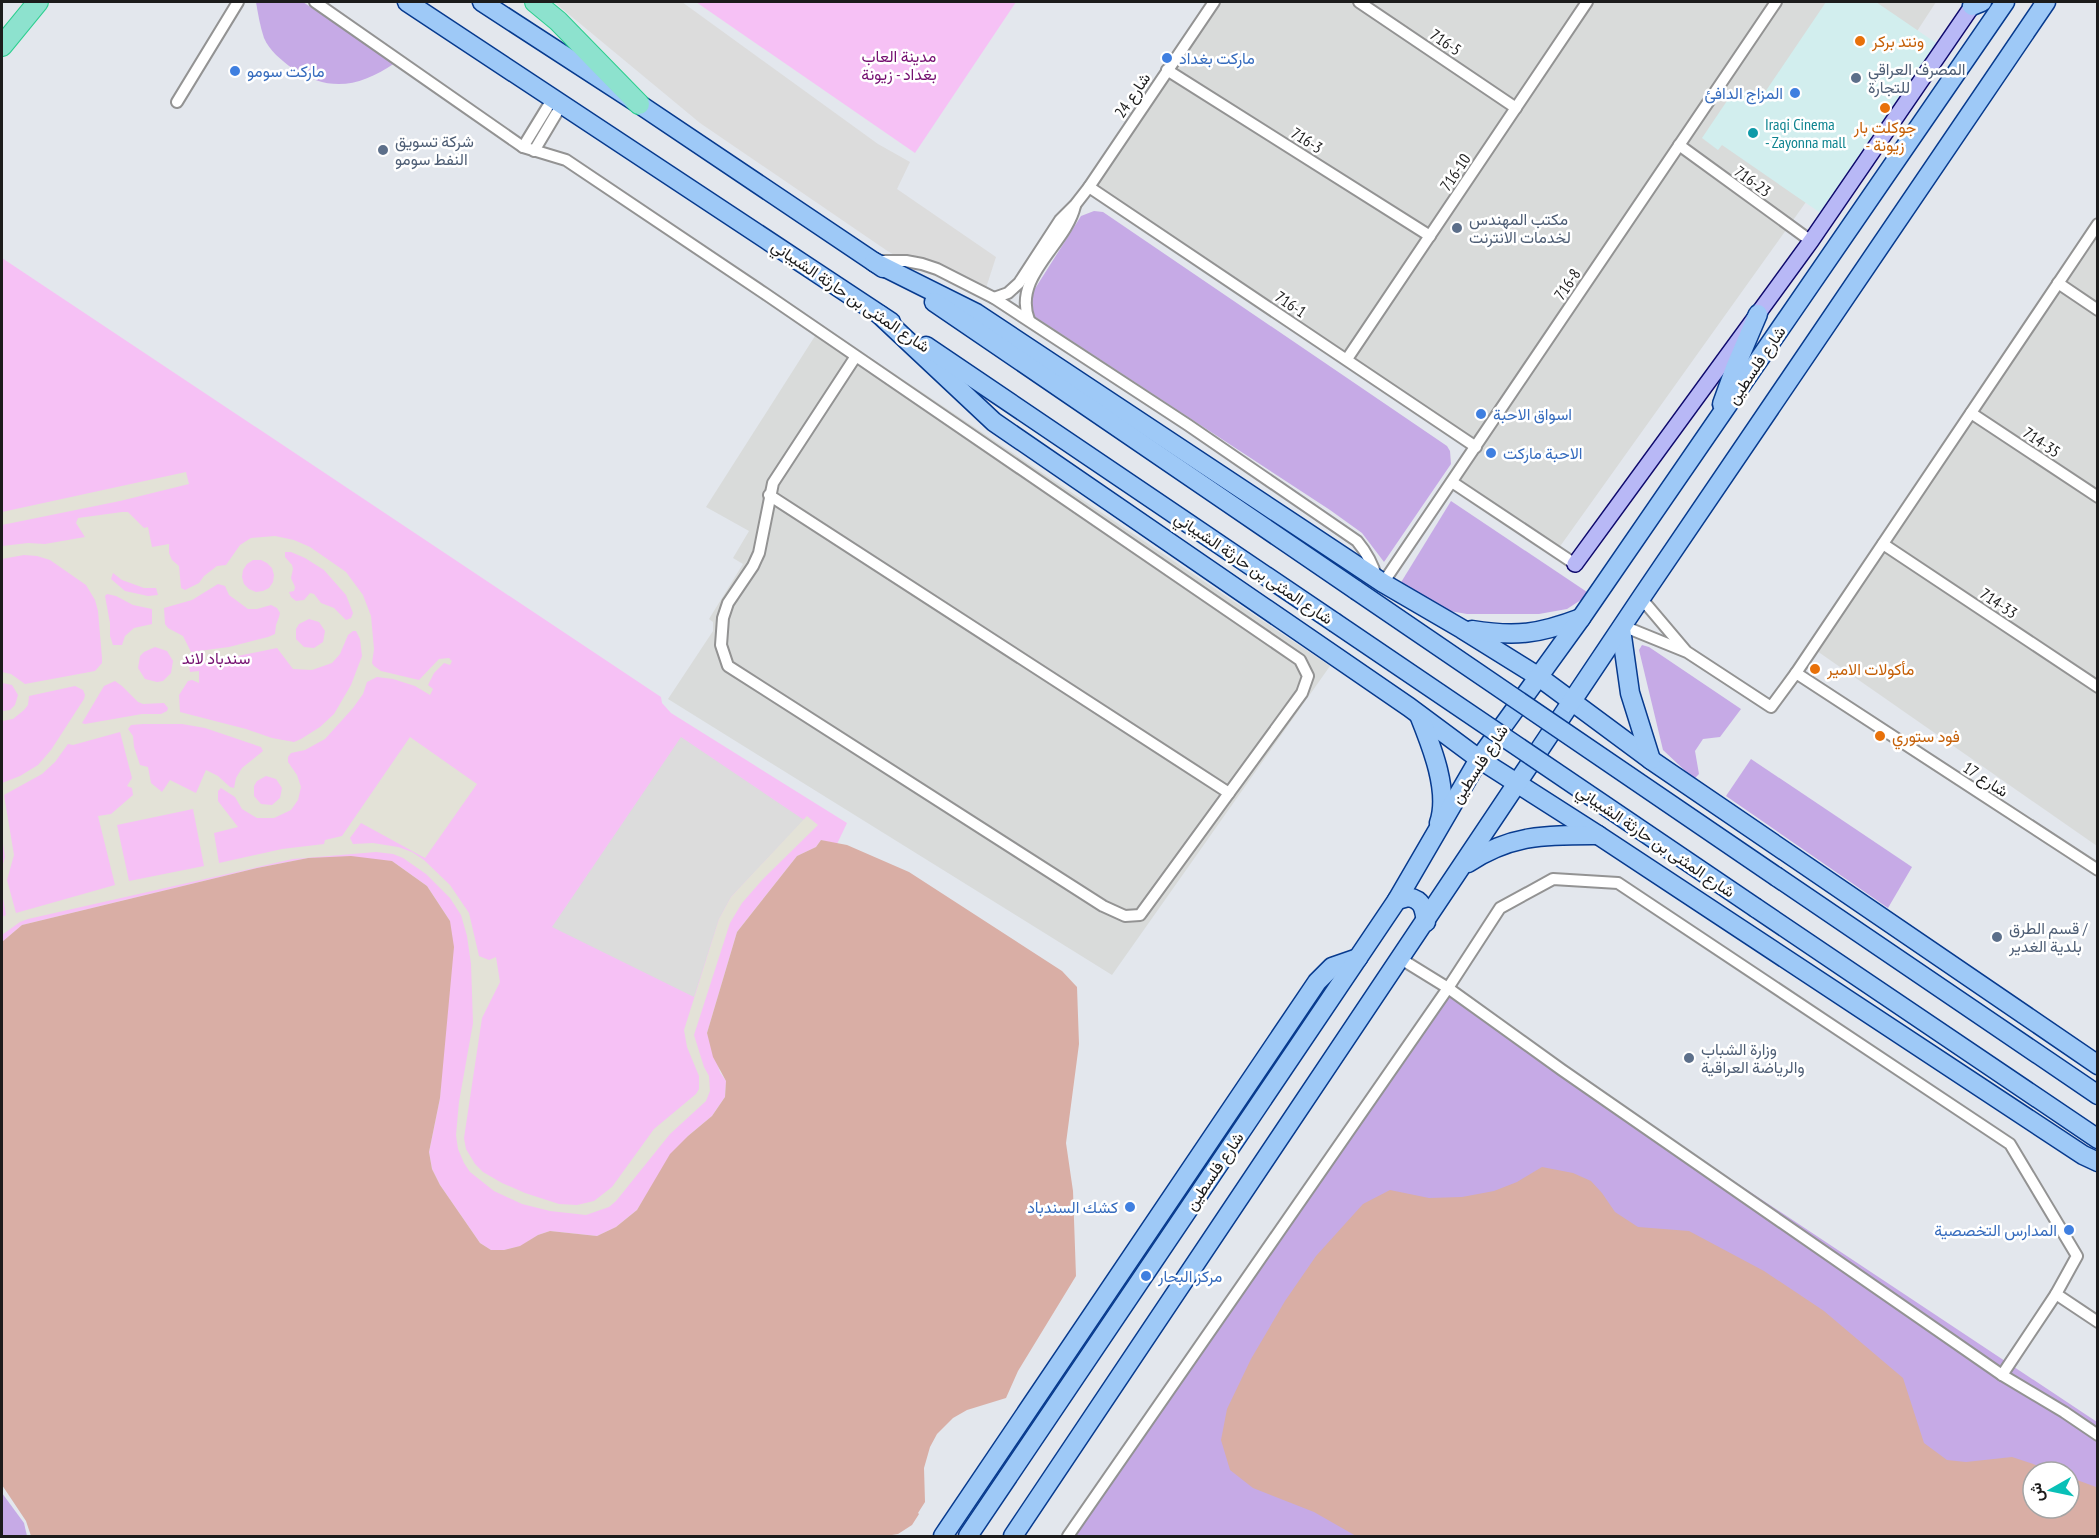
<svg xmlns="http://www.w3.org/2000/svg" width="2099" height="1538" font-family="'PT Sans Narrow',Vazirmatn,sans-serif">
	<rect width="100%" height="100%" fill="#e3e7ed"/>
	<g fill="#d9dbda">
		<path d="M1209,2H1936L1806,202L1556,552L1452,482L1475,447L1089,187Z"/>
		<path d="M2097,238V846L1817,651Z"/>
		<path d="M822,325L1330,666L1112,975L668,699L713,631V622L709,619L743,564L733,558L749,531L706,507Z"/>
	</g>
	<path fill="#d2eeee" d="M1826,2H1876L1939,45L1822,214L1722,145L1718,150L1702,138L1737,86L1759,101Z"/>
	<g fill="#c6aae6" fill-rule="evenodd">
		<path d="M256,2H303L395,63C359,87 330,93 292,68C282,61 269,50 264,38C260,26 258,14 256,2Z"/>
		<path d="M1094,211L1103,212L1447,446L1450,451L1451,464L1384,562L1362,533L1330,510L1034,316L1031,311V295L1081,216Z"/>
		<path d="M1451,501L1590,594L1567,609L1539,614H1467L1438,609L1400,584Z"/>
		<path d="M1642,645L1649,647L1741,709L1720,737L1703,739L1695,751L1699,774L1694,779L1663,750L1639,650Z"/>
		<path d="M1751,759L1912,867L1888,908L1726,796Z"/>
		<path d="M1449,992L2097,1422V1536H1064ZM2033,1472H2069V1508H2033Z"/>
		<path d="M2,1493L24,1523L27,1536H2Z"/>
	</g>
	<g fill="#f6c1f5">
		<path d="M696,2H1016L915,153Z"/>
		<path d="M2,258L661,697L662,703L671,713L847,823L837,844L821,840L816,847L797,856L737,932L707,1033L720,1072L726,1081L725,1097L712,1116L688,1136L652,1186L637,1210L616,1227L597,1236L550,1231L538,1235L521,1246L504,1250H491L480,1243L440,1185L432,1169L429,1152L440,1098L450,921L427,886L392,861L308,858L257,868L22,925L2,942Z"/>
	</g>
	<g fill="#dcdcdc">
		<path d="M554,2H682L878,144L910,162L897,189L996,257L985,291L921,257L896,256L886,250L700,123Z"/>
		<path d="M681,737L804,820L731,897L719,919L694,997L552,927Z"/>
	</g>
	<g fill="#e3e2d7" fill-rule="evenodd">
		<path d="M186,472L189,484L120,501L2,525V512Z"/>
		<path d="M122,512H128L144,528L148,527L152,547L169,544V553L172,560L179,566L181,588L185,590L199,583L204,576L217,566L226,565L240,545L251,538L275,536L294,540L310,547L346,572L363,595L371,616L374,649L372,663L374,666L381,671L419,680L439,659L449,658L452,661L450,665L444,663L434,673L428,685L433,689L430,695L415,686L393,679L377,677L367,682L363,694L353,708L325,739L305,750L291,753L288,757V762L297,775L301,787L298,800L291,810L274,818H257L242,809L235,797L221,788L218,791V801L238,827L214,833L219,863L282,849L324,844L325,840L342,836L410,737L477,784L425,858L361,823L350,838L353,844L373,843L398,847L412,852L424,860L450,885L469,913L479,956L489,960L496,957L500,982L482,1018L464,1138L466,1149L475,1164L483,1172L502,1183L525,1193L559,1204L577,1205L594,1201L612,1187L654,1129L696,1094L699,1089V1076L687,1047L684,1030L719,919L731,897L807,816L818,825L763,879L742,903L730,923L694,1035L704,1067L709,1076L710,1091L706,1101L670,1134L616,1201L609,1207L586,1215L550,1211L522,1204L494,1191L470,1172L464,1163L458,1149L456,1135L459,1102L473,1023L471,964L467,936L461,915L450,898L426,874L403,858L393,854L376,852L293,859L28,919L20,922L2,935V917L6,915L2,893V867L5,857L2,837V783L20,776L38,765L51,750L84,699L85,695L83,690L75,686L29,696L28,705L24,710L13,719L2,721V711L10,710L15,705L18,695L12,685L2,683V672L11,674L25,684L95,671L102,663V658L98,611L95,600L86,585L50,560L37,556L24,555L2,559V546L28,543L45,544L85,537L76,523L78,518ZM285,552H291L305,558L324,570L346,595L353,613L351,618L346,620L334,608L321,603L314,594L310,593L304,600L296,601L291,597L289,592L294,591L295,587L291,578L293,569L292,565L285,557ZM261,560L267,563L272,568L274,575L273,582L269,588L263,591L256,592L249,589L244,584L242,577L243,570L247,564L253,560ZM113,573L122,580L144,588H156L158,595L148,596L125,591L111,579ZM218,584L225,586L229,595L248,609H257L271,605L277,608L280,613L279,617L276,625L275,634L268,637L229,647L191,652L183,636L168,628L165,624L164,608L192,600ZM107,594L116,596L133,605L152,609V624L134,628L125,636L122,645H113L110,636V623L105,596ZM309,619L319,622L325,631L323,642L314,648L304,647L296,639V629L299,624ZM353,631H356L360,639L362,656L351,685L334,714L320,727L301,739L294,742L272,738L246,729L180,712L179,695L188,681L192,680L199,683V671L190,672L189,666L277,648L293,669L312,670L332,663L340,654L348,635ZM155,647L167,651L173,661L171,673L163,681L157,682L145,679L138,668L140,656L144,652ZM115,681L122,686L138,702L143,704L164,703L168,708L167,711L161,714H142L85,724L82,723L104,686ZM143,724H182L205,728L261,747L263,751L242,768L236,778L234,788L230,787L218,776L206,770L196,793L170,780L162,792L151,783L148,767L140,765L134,747L133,736L128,729L131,725ZM120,732L132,778L127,786L132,788L133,795L111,814L98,816L115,885L16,913L7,880L14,855L4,795L42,774L55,762L68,744L73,745ZM266,776L276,779L282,788L280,798L272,805L261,804L254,796V786L257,781ZM193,809L204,866L129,881L117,825Z"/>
	</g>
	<g fill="#d9aea5">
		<path d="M821,840L847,845L909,872L1062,971L1077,987L1079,1044L1066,1143L1073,1191L1076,1276L1018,1371L1006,1398L967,1410L953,1418L937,1434L930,1447L924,1468L925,1502L918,1513L919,1514L912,1525L898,1534L886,1536H31L26,1521L2,1485V942L22,925L257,868L308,858L351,856L392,861L427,886L450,921L454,947L440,1098L429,1152L432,1169L440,1185L480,1243L491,1250H504L520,1246L538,1235L550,1231L597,1236L616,1227L637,1210L670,1154L688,1136L712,1116L725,1097L726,1081L713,1057L707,1033L737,932L797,856L816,847Z"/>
		<path d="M1542,1167L1573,1173L1591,1181L1602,1193L1615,1212L1638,1227L1689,1231L1764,1271L1824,1311L1903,1378L1924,1443L1947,1460L1966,1462L2012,1457L2057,1472H2033V1508H2069V1477L2096,1487L2098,1489L2097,1536H1356L1314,1512L1253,1488L1230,1470L1221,1440L1227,1409L1251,1359L1285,1301L1316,1256L1363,1204L1390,1190L1429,1198L1462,1197L1494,1191L1517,1182Z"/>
	</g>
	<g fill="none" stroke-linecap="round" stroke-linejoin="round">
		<g stroke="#939393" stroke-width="14">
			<g id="street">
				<path d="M315,2L523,147L566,160L764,293L1300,660L1308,676L1302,693L1140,915L1125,916L1103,906L728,666L721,645L723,618L728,603L753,566L759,553L773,483L856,356"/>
				<path d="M1359,2L1516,108"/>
				<path d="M1167,70L1430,236"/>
				<path d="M177,102L238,2"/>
				<path d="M1679,145L1811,241"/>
				<path d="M523,147L553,98"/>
				<path d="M534,151L562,104"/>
				<path d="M1089,187L1476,447"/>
				<path d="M877,261H906L922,264L937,269L994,298L1188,425L1357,541C1367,553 1373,564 1377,579"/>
				<path d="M2058,283L2098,310"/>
				<path d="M994,298L1008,293L1019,283L1060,220L1075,205L1089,187L1214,2"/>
				<path d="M1029,320C1012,276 1066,245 1075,206"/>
				<path d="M1347,359L1587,2"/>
				<path d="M1971,413L2098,497"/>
				<path d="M1452,482L1575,564"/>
				<path d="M769,495L1229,793"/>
				<path d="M1883,544L2098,687"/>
				<path d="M1383,583L1776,2"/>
				<path d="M1641,598L1685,650"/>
				<path d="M1623,626L1687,652L1771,707L1796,673L2098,870"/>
				<path d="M1796,673L2098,224"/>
				<path d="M1401,959L1448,988L1562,1070L2002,1375L2064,1412L2098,1435"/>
				<path d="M2002,1375L2056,1294"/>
				<path d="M1068,1536L1448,988L1500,908L1553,879L1618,883L2010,1144L2077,1256L2056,1294L2098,1322"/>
			</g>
		</g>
		<g stroke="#0f0a6d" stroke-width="18">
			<path id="secondary" d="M1575,564L1811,241L1975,2"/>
		</g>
		<g stroke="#073a8e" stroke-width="21">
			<g id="primary">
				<path d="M407,2L891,322"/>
				<path d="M482,2L639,104L883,268"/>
				<path d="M1972,6L1982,2"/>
				<path d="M874,262L976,313L1383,583L1462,629L1539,677L1651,760L2098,1065"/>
				<path d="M934,302L1356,590"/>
				<path d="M880,315L994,422L1409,707L1479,759L1598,835L2083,1155L2098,1162"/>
				<path d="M926,346L1334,622"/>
				<path d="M1722,404L1735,368L1758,314"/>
				<path d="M1621,629L1630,693L1651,760"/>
				<path d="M1472,630C1516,637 1539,634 1581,618"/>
				<path d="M1419,715C1431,745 1450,791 1439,823"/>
				<path d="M1468,863C1512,834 1547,835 1598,835"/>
				<path d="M1777,877L2098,1095"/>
				<path d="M1397,900L1408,897C1423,900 1424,908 1426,922"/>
				<path d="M1756,908L2098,1139"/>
				<path d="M943,1536L1317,982L1332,967L1358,958"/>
				<path d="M968,1536L1397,900L1479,759L1581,618L2005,2"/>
				<path d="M1013,1536L1641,598L2046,2"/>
			</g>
		</g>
		<g stroke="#2ccf8f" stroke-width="22">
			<g id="highway">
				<path d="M535,2L558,21L639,104"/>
				<path d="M2,46L38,2"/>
			</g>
		</g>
		<use href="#street" stroke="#fff" stroke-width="10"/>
		<use href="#secondary" stroke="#b8b8f6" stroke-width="15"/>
		<use href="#primary" stroke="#9ec9f7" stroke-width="18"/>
		<use href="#highway" stroke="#8de2ce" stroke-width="20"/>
		<g stroke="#073a8e" stroke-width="21" stroke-linecap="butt">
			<g id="primary-bridge">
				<path d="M1356,590L1777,877"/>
				<path d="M1334,622L1756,908"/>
			</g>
		</g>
		<use href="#primary-bridge" stroke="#9ec9f7" stroke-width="18"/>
	</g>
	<g fill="#e8710a" stroke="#fff" stroke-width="2">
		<circle cx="1860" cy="41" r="6"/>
		<circle cx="1885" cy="108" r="6"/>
		<circle cx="1815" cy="669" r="6"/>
		<circle cx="1880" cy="736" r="6"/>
	</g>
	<g fill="#3f7fe0" stroke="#fff" stroke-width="2">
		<circle cx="1167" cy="58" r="6"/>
		<circle cx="235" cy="71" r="6"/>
		<circle cx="1795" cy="93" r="6"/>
		<circle cx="1481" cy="414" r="6"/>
		<circle cx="1491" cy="453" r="6"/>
		<circle cx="1130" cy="1207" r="6"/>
		<circle cx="2069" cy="1230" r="6"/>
		<circle cx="1146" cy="1276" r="6"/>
	</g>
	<g fill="#5c6f8a" stroke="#fff" stroke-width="2">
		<circle cx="1856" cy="78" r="6"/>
		<circle cx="383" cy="150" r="6"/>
		<circle cx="1457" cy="228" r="6"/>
		<circle cx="1997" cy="937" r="6"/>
		<circle cx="1689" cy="1058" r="6"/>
	</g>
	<circle fill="#0f9aa8" stroke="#fff" stroke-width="2" cx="1753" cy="133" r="6"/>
	<g text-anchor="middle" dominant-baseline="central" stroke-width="5" stroke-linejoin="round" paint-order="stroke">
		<g font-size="16" fill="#c56008" stroke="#fff" text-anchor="start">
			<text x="1872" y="41">ونتد بركر</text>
			<text x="1885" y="127" text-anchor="middle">جوكلت بار<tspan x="1885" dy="18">- زيونة</tspan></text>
			<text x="1827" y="669">مأكولات الامير</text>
			<text x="1892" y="736">فود ستوري</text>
		</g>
		<g font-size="16" fill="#1c1c1c" stroke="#fff">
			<text transform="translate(1446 42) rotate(34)">716-5</text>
			<text transform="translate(1132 95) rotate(-56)">شارع 24</text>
			<text transform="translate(1307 140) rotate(32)">716-3</text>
			<text transform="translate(1455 172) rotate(-56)">716-10</text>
			<text transform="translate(1753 181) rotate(36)">716-23</text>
			<text transform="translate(1567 284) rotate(-56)">716-8</text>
			<text transform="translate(851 296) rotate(34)">شارع المثنى بن حارثة الشيباني</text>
			<text transform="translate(1291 304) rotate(34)">716-1</text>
			<text transform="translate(1756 365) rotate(-56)">شارع فلسطين</text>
			<text transform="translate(2042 442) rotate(34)">714-35</text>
			<text transform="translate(1254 568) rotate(34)">شارع المثنى بن حارثة الشيباني</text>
			<text transform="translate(1999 603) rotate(34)">714-33</text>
			<text transform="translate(1479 764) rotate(-57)">شارع فلسطين</text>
			<text transform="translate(1986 779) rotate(33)">شارع 17</text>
			<text transform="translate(1656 841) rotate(34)">شارع المثنى بن حارثة الشيباني</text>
			<text transform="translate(1214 1171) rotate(-56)">شارع فلسطين</text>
		</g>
		<g font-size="16" fill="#751071" stroke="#fff">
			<text x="899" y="56">مدينة العاب<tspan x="899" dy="18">بغداد - زيونة</tspan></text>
			<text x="216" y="658">سندباد لاند</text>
		</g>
		<g font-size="16" fill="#366cbe" stroke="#fff" text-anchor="start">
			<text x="1179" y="58">ماركت بغداد</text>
			<text x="247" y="71">ماركت سومو</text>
			<text x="1783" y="93" text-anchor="end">المزاج الدافئ</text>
			<text x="1493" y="414">اسواق الاحبة</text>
			<text x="1503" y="453">الاحبة ماركت</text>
			<text x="1118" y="1207" text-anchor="end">كشك السندباد</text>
			<text x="2057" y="1230" text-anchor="end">المدارس التخصصية</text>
			<text x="1158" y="1276">مركز البحار</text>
		</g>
		<g font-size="16" fill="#4e5e75" stroke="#fff" text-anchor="start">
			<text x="1868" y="69">المصرف العراقي<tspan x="1868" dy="18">للتجارة</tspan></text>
			<text x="395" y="141">شركة تسويق<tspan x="395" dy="18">النفط سومو</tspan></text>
			<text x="1469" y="219">مكتب المهندس<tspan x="1469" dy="18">لخدمات الانترنت</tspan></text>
			<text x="2009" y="928">قسم الطرق /<tspan x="2009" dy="18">بلدية الغدير</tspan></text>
			<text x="1701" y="1049">وزارة الشباب<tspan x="1701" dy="18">والرياضة العراقية</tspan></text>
		</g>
		<g font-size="16" fill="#0d838f" stroke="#fff" text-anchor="start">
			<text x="1765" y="124">Iraqi Cinema<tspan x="1765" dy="18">- Zayonna mall</tspan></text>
		</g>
	</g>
	<rect width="2099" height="1538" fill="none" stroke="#1c1c1c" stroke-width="6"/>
	<g transform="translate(2051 1490) rotate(261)"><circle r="28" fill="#ffffff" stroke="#a4a4a4" stroke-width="1.5"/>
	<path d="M0-4.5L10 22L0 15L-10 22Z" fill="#09c0b7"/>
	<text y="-9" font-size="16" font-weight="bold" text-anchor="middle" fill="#1c1c1c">ش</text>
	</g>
</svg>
